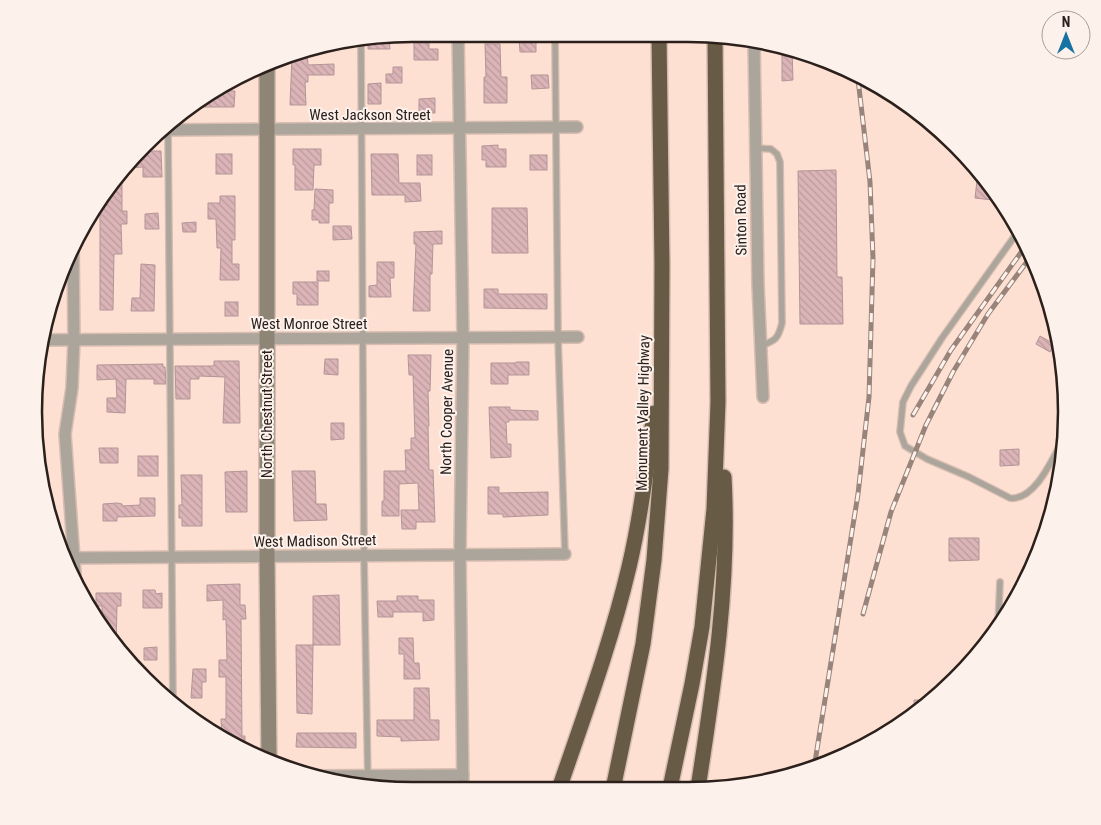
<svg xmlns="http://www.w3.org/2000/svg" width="1101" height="825" font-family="'Roboto Condensed',sans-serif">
	<defs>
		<pattern id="building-back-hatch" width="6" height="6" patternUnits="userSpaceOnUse" patternTransform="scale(1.25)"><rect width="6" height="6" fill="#dbb4b7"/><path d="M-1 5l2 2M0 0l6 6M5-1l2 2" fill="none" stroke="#bc9a9d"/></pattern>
	</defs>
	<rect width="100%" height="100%" fill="#fde0d2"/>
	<g fill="url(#building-back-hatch)" stroke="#b39597">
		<path d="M389,37L390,49H368V40Z"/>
		<path d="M519,37H536V52H520Z"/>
		<path d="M414,42H429V49H438V60H414Z"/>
		<path d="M485,44H500L501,77H507V103H484V77H486Z"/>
		<path d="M782,46L792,49L793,80L782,81Z"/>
		<path d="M307,50L308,65L334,64V75H308V82H305L306,105H290L292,56Z"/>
		<path d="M393,67H402V83H386V74H393Z"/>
		<path d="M531,75H548L549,88L532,89Z"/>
		<path d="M381,83V104H368V84Z"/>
		<path d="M215,91H235L234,107H194Z"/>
		<path d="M435,98V113H419V99Z"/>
		<path d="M498,145V149H506V167H486V160H482V146Z"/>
		<path d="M293,149H321V165H314L313,190H295V165H293Z"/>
		<path d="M140,151H161L162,177H143V167L128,168Z"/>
		<rect x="216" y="154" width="16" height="20"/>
		<path d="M371,154H398L399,183H420L421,201L405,202V195H372Z"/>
		<rect x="417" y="155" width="15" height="20"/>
		<rect x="530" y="155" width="17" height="15"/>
		<path d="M836,170L837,277H842L843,324H800L798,171Z"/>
		<path d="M978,172L989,182L1001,201L975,198Z"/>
		<path d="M122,176V211H127V224H121L122,254H114L113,310H100V207Z"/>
		<path d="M315,189L333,190V203H329V223H319V220H312V210H314Z"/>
		<path d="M220,196H235V240H232V264H239V280H220L221,248H217L216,219H208V203H220Z"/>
		<path d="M492,208H527L528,253H492Z"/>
		<path d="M158,213L159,229H145V214Z"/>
		<path d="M196,222V232H183L182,223Z"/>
		<path d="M333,226H351L352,239L333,240Z"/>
		<path d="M442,231V244H433L432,274H430V311H413L416,244H414V232Z"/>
		<path d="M377,262H394V278H390L391,297H369V286L377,285Z"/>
		<path d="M141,264L155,265L154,311H131L132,298H140Z"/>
		<rect x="317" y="271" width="12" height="10"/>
		<path d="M293,282H318V305H297V294H293Z"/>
		<path d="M484,289H498V294H547V309L484,308Z"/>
		<rect x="225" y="302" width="13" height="14"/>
		<path d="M1040,336L1054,344L1050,352L1036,344Z"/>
		<path d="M408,355H431L430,391H428L429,426H428L429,470H433L435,522H416V529H402L401,510H419L418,483L399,484V516H382V501H384V471H406L405,450H411V438H415L413,375H409Z"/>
		<path d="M325,359H338V375L324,374Z"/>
		<path d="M214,361H239L240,423H223L225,377L199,376V379H190V399H176L175,366H214Z"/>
		<path d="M516,362H529V375H508V384H491V363H516Z"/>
		<path d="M163,364V367H165L166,384H154V379H126L125,413L107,412V398H117L116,379L97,380V365Z"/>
		<path d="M489,407H510V410L538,411V420H509V422H506L507,444H511V457L491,458Z"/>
		<path d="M331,423H344V439L331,440Z"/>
		<path d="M99,448H118V463H100Z"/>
		<path d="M1019,449V465L1000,466V450Z"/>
		<rect x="138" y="456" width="20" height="20"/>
		<path d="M247,471V512H226L225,472Z"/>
		<path d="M292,471H315L316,504H326L327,520L294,521Z"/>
		<path d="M181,475H202V526H182V518H179V505H182Z"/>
		<path d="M488,487H499V493L548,492V515L503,517V514H488Z"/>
		<path d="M140,498H155V516L117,517V521H103V504L117,503L122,504V506L140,505Z"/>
		<path d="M949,538H979V560L949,561Z"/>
		<path d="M240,584V605H245L246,619H241L242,736H245V750L222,740L221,719H226V677H219V660H227L226,619L223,620V600L207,601V585Z"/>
		<path d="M143,590H155L156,594L162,593V608H143Z"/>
		<path d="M96,593H121V606H117L116,647L112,643L102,625V606H96Z"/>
		<path d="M339,595L340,645H313V596Z"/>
		<path d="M397,596H418V600H434V620L423,621V612H393V617H378L377,601H397Z"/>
		<path d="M399,638H413L414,663H419L420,679H404V654H399Z"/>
		<path d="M296,645H313L312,714L297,713Z"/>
		<path d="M157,647V660H144V648Z"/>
		<path d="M193,669H206V682H202V698H191Z"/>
		<path d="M414,688H429L430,720H439V740L401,741V737L377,736V720H414Z"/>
		<path d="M914,700H933L915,716Z"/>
		<path d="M297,733H356V748L296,747Z"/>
	</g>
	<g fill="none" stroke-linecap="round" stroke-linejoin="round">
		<g stroke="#d7bdb1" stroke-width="8">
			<g id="lane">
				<path d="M555,34L558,337L565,554"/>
				<path d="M361,41L364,556L368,787"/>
				<path d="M168,129L173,705"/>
				<path d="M755,148L771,149L777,154L780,162L782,323C778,339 776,340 761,346"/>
				<path d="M1019,230L942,338L911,386L903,402L900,432L905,446L927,459L969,477L1010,498C1036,501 1054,455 1065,436"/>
				<path d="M998,628L1000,582"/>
			</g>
		</g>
		<g stroke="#d7bdb1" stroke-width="14">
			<g id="street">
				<path d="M458,34L463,338L460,554L463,790"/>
				<path d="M754,41L758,284L763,397"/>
				<path d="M163,130L577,127"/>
				<path d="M73,245L74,339L72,388L65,434L75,573"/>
				<path d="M41,340L578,337"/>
				<path d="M66,558L565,554"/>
				<path d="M314,776L463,775"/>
			</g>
		</g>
		<g stroke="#d7bdb1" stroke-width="18">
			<path id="secondary" d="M267,66V557L269,761"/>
		</g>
		<g stroke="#d7bdb1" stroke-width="18">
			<g id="highway">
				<path d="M670,788L692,684L702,627L714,509L718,402L715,35"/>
				<path d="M698,788C714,685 730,582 724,477"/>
				<path d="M559,789C584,716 611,643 629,567C641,516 647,464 654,413"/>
				<path d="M613,789L643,644L654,560L661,469L662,265L659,34"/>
			</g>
		</g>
		<use href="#lane" stroke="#aca59b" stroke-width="5.5"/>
		<use href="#street" stroke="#aca59b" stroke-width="11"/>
		<use href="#secondary" stroke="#8f8576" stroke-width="15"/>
		<use href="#highway" stroke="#685b45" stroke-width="15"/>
		<g stroke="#98847a" stroke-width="5">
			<g id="rail">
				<path d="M913,415L951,350L1027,244"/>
				<path d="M863,614L891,512L926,425L953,372L988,314L1032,255"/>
				<path d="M814,768L858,494L869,397L873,258L870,182L858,79"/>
			</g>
		</g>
		<use href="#rail" stroke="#fdf1ec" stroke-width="3" stroke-dasharray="9" stroke-linecap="butt"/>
	</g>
	<g text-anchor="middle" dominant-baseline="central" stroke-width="4" stroke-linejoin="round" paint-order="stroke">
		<g font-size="15" fill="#2b201b" stroke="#fdf1ec">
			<text x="370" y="115">West Jackson Street</text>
			<text transform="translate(741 220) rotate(-91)">Sinton Road</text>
			<text x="309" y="324">West Monroe Street</text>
			<text transform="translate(447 412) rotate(-89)">North Cooper Avenue</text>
			<text transform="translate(643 413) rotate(-89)">Monument Valley Highway</text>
			<text transform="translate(267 414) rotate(-90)">North Chestnut Street</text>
			<text transform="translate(315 541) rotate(-1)">West Madison Street</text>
		</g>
	</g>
	<path d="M0 0H1101V825H0ZM412 42H688A370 370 0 0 1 1058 412V412A370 370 0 0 1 688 782H412A370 370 0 0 1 42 412V412A370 370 0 0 1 412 42Z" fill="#fdf1ec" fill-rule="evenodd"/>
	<path fill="none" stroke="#2b201b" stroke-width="2.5" d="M412 42H688A370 370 0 0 1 1058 412V412A370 370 0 0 1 688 782H412A370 370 0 0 1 42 412V412A370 370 0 0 1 412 42Z"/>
	<g transform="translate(1066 35)"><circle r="24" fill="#fdf1ec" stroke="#a99d98"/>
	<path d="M0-4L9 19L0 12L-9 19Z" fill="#1773a1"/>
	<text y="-8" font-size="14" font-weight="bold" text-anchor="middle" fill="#2b201b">N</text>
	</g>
</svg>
